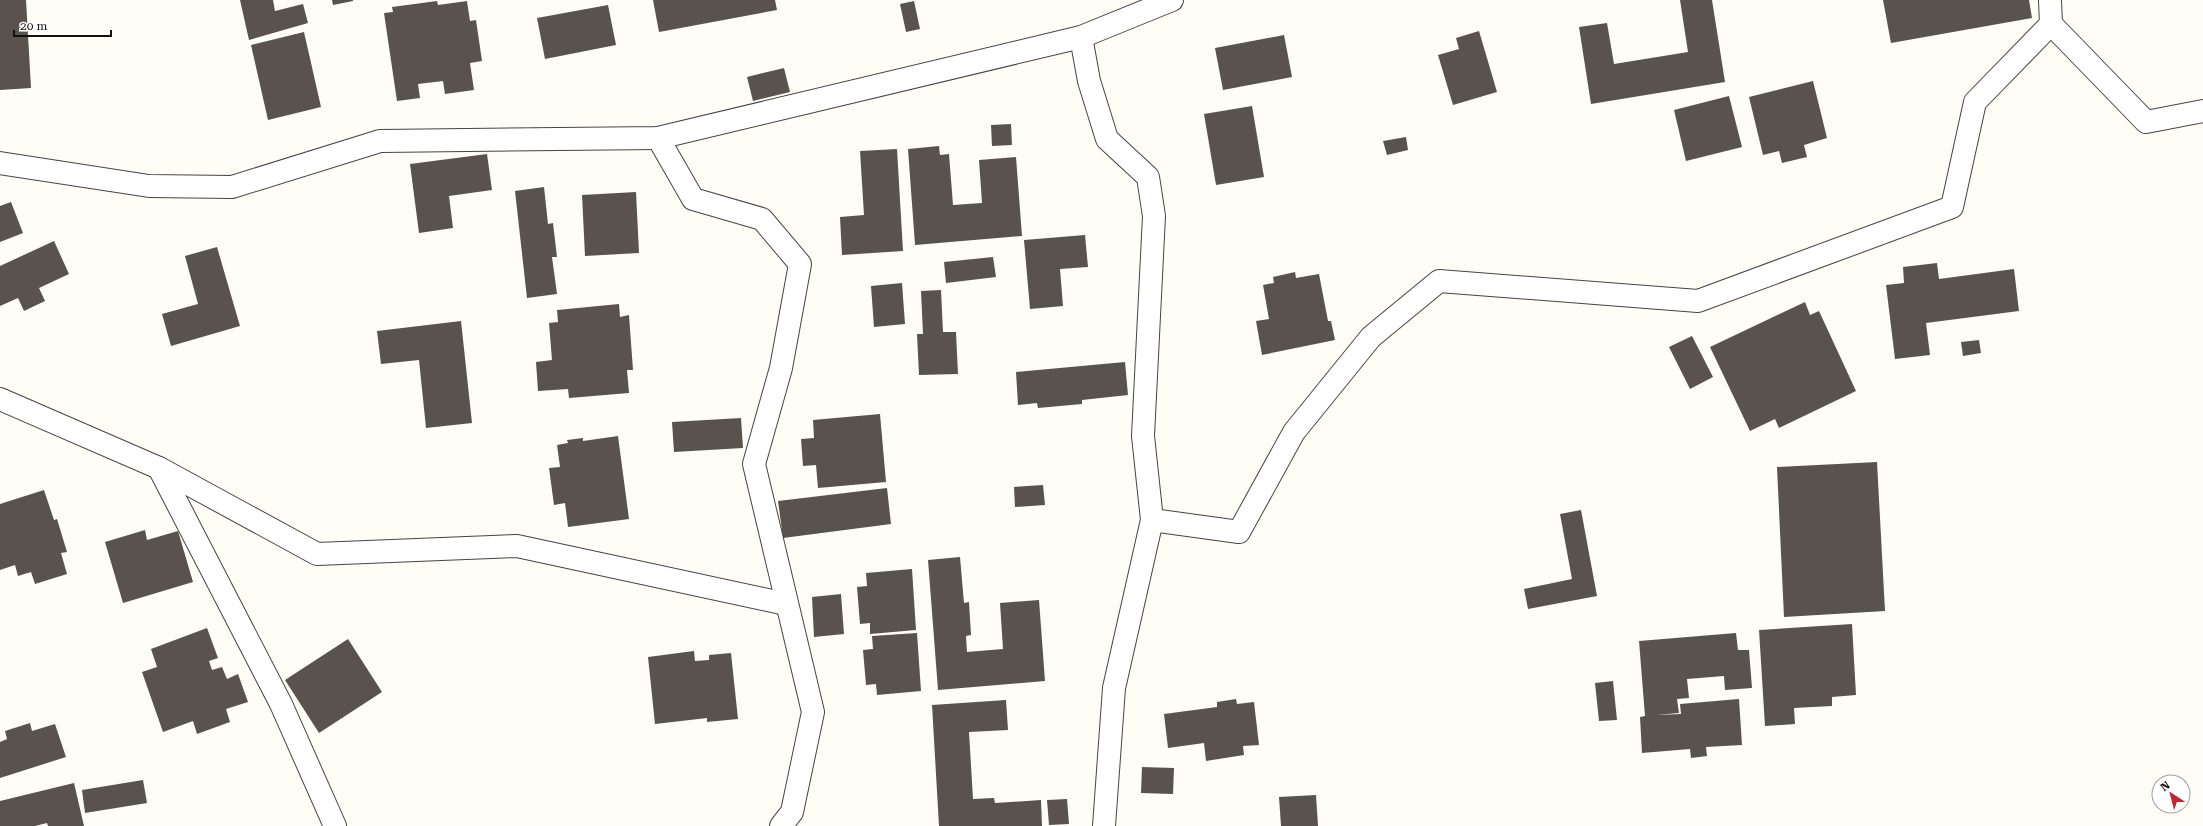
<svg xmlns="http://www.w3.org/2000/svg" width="2203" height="826" font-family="'Roboto Serif',serif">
	<rect width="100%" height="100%" fill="#fffdf5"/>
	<g fill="#5a524d">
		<path d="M0,0H26L31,88L0,90Z"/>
		<path d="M240,0H273L275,11L303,4L308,23L249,40Z"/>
		<path d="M332,0H353V1L333,5Z"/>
		<path d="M653,0H775L777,10L659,32Z"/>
		<path d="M1680,0H1712L1725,82L1591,104L1579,27L1607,23L1614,64L1688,52Z"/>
		<path d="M1883,0H2029L2032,18L1891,43Z"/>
		<path d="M437,1L438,5L467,1L470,21L476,20L482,61L470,63L474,90L445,94L443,81L418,84L420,98L397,101L384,13L393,12L392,7Z"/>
		<path d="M914,1L920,29L906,32L900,4Z"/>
		<path d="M608,5L616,45L545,59L537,18Z"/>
		<path d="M1479,31L1497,92L1453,105L1438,55L1459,49L1456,38Z"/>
		<path d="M304,32L321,107L268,120L251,45Z"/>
		<path d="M1284,35L1292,77L1223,90L1215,48Z"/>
		<path d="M784,68L790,92L753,101L747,77Z"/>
		<path d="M1813,81L1827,138L1804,145L1807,157L1782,163L1779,151L1763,155L1749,97Z"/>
		<path d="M1729,96L1742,147L1686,161L1674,110Z"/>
		<path d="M1252,106L1264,177L1216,185L1204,114Z"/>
		<path d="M1011,124L1012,145L992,146L991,125Z"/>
		<path d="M1406,137L1408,150L1387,155L1383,141Z"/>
		<path d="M939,146L940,155L949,154L953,205L982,203L979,160L1016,157L1022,236L915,245L908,149Z"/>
		<path d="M897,149L903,251L842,255L840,217L864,215L860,151Z"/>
		<path d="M487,154L492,190L449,196L453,228L419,233L410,164Z"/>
		<path d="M544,187L548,224L553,223L557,257H552L557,294L527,298L515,191Z"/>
		<path d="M636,192L639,253L585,256L582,195Z"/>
		<path d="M11,202L23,233L0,242V206Z"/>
		<path d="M1085,235L1088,267L1060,269L1063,306L1030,309L1024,240Z"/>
		<path d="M54,241L69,274L39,288L45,301L24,311L18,298L0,306V266Z"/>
		<path d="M217,247L240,326L171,346L162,314L198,304L185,256Z"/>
		<path d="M993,257L996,277L946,283L944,262Z"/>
		<path d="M1937,263L1939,279L2014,269L2019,311L1926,323L1930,355L1895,359L1886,285L1904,283L1903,267Z"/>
		<path d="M1295,272L1296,278L1319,274L1328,321H1331L1335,340L1262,355L1256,321L1269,319L1263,285L1274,283L1273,277Z"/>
		<path d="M902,283L905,324L874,327L871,286Z"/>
		<path d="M941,290L943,332H956L958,374L919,375L917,334H923L921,291Z"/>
		<path d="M1805,302L1810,315L1819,311L1856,391L1779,428L1775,419L1750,431L1710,347Z"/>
		<path d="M619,304L620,317L629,315L633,370H627L629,393L569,398L568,389L538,391L536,362L552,360L549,323L558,322L557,310Z"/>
		<path d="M461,321L472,423L426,428L419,360L381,364L377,331Z"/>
		<path d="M1692,336L1713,377L1690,389L1669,347Z"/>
		<path d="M1979,340L1981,353L1963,356L1961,342Z"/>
		<path d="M1125,362L1128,395L1082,400V404L1038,408L1037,403L1018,405L1016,372Z"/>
		<path d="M880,414L886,482L818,488L816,465L803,466L801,439L814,438L813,420Z"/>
		<path d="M741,418L743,448L674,452L672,422Z"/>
		<path d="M618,436L629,519L568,527L565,503L554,505L549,468L560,467L557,445L568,443L567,440L583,438V441Z"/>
		<path d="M1877,462L1885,611L1784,617L1777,467Z"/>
		<path d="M1043,485L1045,505L1015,507L1014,487Z"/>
		<path d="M887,488L891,524L783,538L778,501Z"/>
		<path d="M44,490L54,520L57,519L67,552L61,553L67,574L35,584L31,572L18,576L15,565L0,570V504Z"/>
		<path d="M1581,510L1597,596L1528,609L1524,589L1572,579L1560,514Z"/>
		<path d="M145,530L147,540L178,531L193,582L123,603L105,542Z"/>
		<path d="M960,557L964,603L969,602L971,635L966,636L967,652L1003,649L1000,603L1039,600L1045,681L938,690L928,560Z"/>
		<path d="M912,569L916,630L870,634V623L860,624L857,587L867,586L866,573Z"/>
		<path d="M841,594L844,634L814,637L812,597Z"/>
		<path d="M1852,624L1856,695L1832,697V706L1794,708L1795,724L1765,726L1759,630Z"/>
		<path d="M207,628L218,658L209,661L212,670L222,667L227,679L238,674L248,702L226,709L230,722L197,734L193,721L163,732L142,672L157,667L151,649Z"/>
		<path d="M917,633L921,691L877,695L876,684L866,685L863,650L873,649L872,636Z"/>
		<path d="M1736,633L1738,650H1749L1752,688L1725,690L1724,676L1687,679L1689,698L1677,699L1679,713L1656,715L1681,714L1680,704L1739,699L1742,745L1706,747L1707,756L1691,758L1690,749L1642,753L1640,717L1645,716L1639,641Z"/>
		<path d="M348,639L382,692L319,733L285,680Z"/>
		<path d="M694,651L695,661L709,660V655L731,653L738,719L707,722V718L655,724L648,657Z"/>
		<path d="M1613,681L1617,720L1599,721L1595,683Z"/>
		<path d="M1236,699L1237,704L1254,702L1259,745L1243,746L1244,755L1206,761L1204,743L1168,748L1164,714L1217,707V702Z"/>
		<path d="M1006,700L1008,730L969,732L973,799L994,798L995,803L1041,800L1042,826H939L932,705Z"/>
		<path d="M30,723L32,731L55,724L66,757L0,778V742L7,739L5,731Z"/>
		<path d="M1142,767L1174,768L1173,794L1141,793Z"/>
		<path d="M143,780L147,803L85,813L82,790Z"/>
		<path d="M74,783L84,826H48L47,823L35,826H0V801Z"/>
		<path d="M1316,795L1318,826H1281L1279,797Z"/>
		<path d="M1067,799L1069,824L1049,825L1047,800Z"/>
	</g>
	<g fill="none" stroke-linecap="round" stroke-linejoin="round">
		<g stroke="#444" stroke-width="24">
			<g id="street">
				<path d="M2051,24L2146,122L2203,111"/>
				<path d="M1081,37L1089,81L1107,139L1148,177L1154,216L1143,436L1152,520L1114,688L1104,826"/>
				<path d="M658,138L693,199L762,219L800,264L781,368L754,464L813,712L792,812L781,826"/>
				<path d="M0,163L149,186L232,187L380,141L658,138L1081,37L1172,0"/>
				<path d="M0,399L159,468L281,704L335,826"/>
				<path d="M159,468L317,554L517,546L786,604"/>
				<path d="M1152,520L1239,532L1294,432L1371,337L1439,281L1698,301L1952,207L1975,102L2051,24L2050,0"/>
			</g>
		</g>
		<use href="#street" stroke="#fff" stroke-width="22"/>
	</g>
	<g transform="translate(2171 794) rotate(324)"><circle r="19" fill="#ffffff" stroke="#a0a0a0"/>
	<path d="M0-3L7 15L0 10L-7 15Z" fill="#c4262e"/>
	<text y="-6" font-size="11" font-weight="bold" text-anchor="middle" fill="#111111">N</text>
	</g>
	<path d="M14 30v6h97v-6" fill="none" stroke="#111111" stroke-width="2"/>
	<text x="20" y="30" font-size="12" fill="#111111" stroke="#ffffff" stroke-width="3" paint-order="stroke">20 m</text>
</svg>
